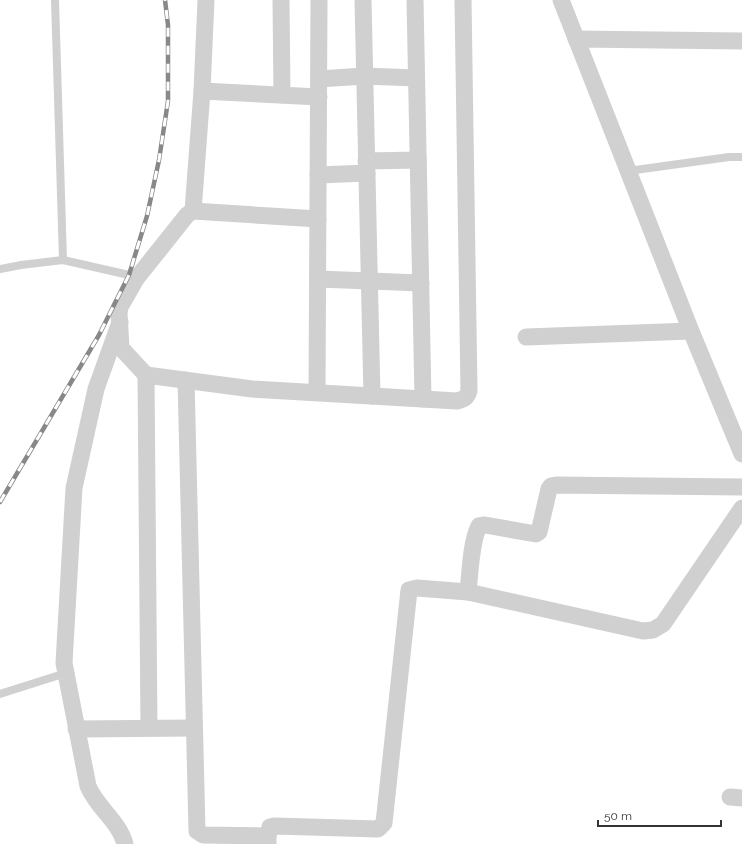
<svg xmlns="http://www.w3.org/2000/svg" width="742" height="844" font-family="Raleway,sans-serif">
	<rect width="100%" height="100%" fill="#fff"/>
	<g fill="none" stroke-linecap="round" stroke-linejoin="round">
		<g stroke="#d0d0d0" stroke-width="8">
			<path d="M55,0L63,260"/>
			<path d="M628,171L729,157H742"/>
			<path d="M0,269L21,265L63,260L129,275L136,279"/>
			<path d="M0,694L66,673"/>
		</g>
		<g stroke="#d0d0d0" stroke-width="17">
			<path d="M281,0L282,95"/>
			<path d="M363,0L372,396"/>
			<path d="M415,0L423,399"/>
			<path d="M561,0L691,331L742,454"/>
			<path d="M576,39L742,41"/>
			<path d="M319,79L364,76L416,78"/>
			<path d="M202,91L206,0"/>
			<path d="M366,161L418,160"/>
			<path d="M318,175L367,173"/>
			<path d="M193,211L202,91L319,97"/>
			<path d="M318,279L421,283"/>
			<path d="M120,322L96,389L74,488L64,663L88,786C97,808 119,821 125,844"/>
			<path d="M526,337L691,331"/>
			<path d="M146,375L121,348L119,313L120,307L136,279L187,215L193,211L318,219"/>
			<path d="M186,380L197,831L203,835L268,836"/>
			<path d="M317,392L319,0"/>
			<path d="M742,487L556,485L551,486L549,489L539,532L536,534L485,525L479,526C471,541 470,574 468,592L643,631L653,630L663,624L742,508"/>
			<path d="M149,728L146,375L252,389L457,401C464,399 467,398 469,391L463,0"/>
			<path d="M76,729L194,728"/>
			<path d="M730,797L742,798"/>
			<path d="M268,844V836L270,827L274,826L378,829L384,823L409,590L417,588L468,592"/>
		</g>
		<g stroke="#888" stroke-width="4.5">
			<path id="rail" d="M0,502L99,335L129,275L147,216L159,160L168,101V25L165,0"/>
		</g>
		<use href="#rail" stroke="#fff" stroke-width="3" stroke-dasharray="9" stroke-linecap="butt"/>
	</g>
	<path d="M598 820v6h123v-6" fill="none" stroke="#333333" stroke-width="2"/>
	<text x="604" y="820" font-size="12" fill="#333333" stroke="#ffffff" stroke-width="3" paint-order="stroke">50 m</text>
</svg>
